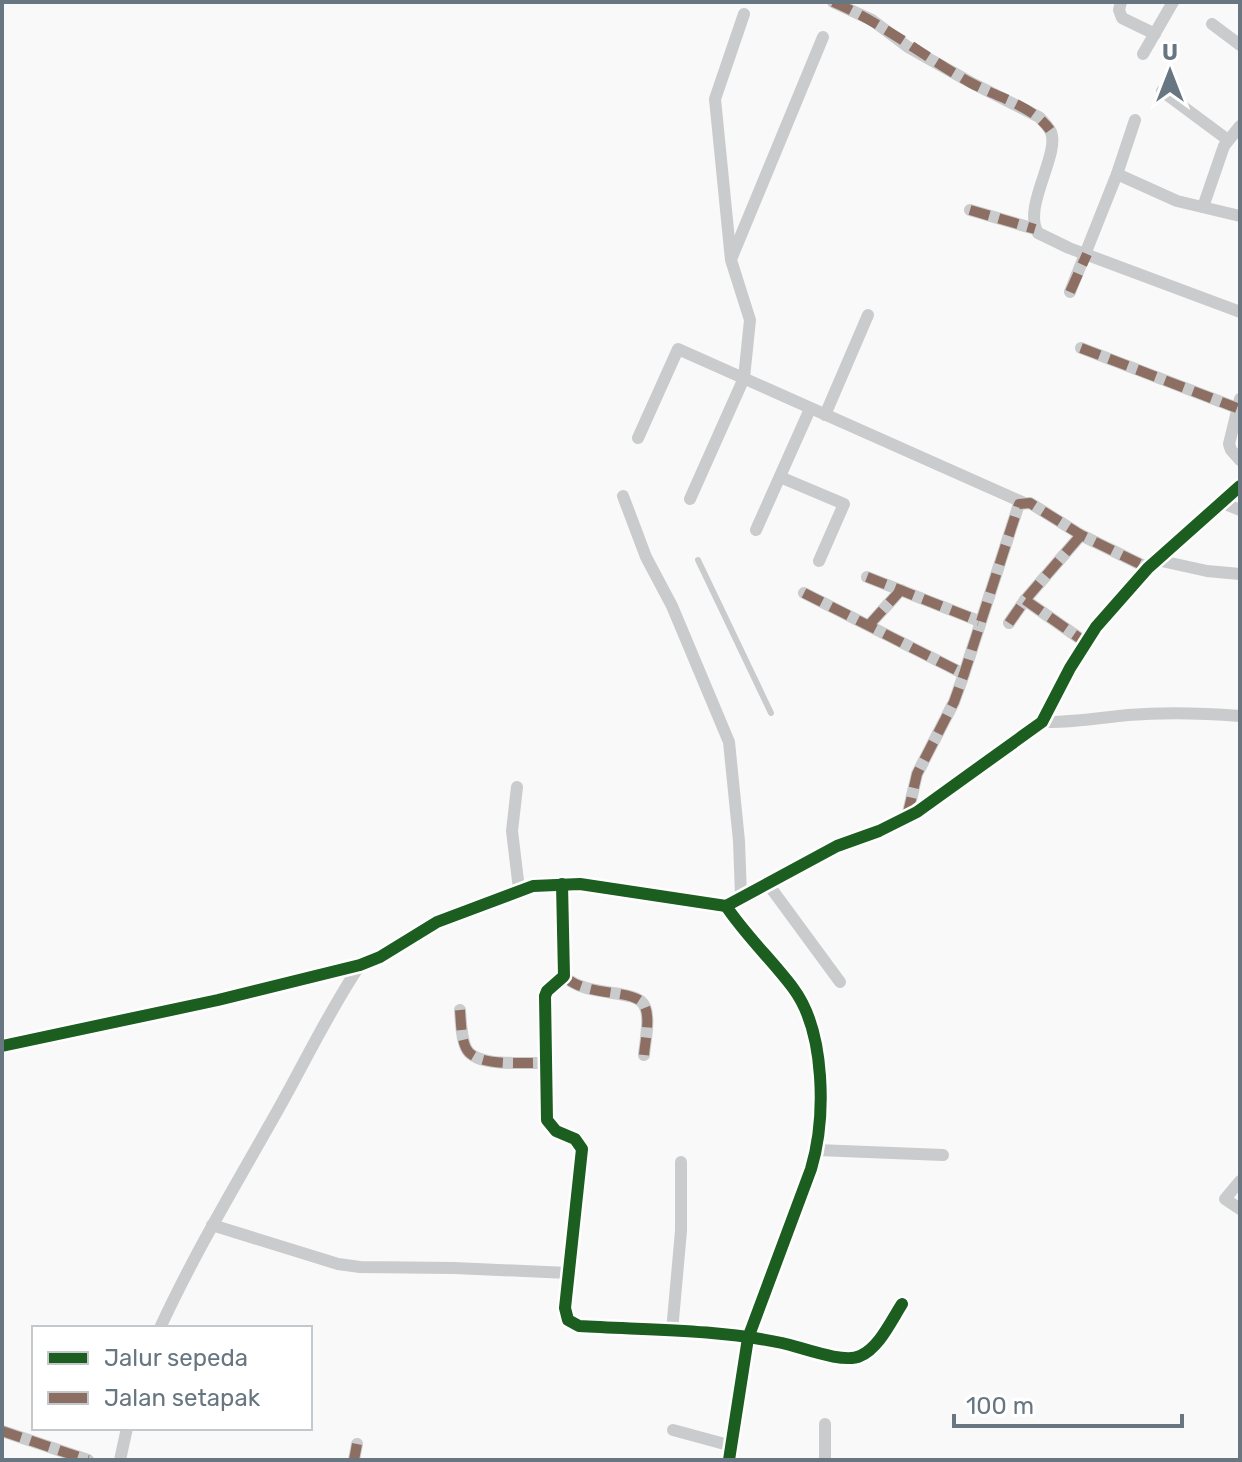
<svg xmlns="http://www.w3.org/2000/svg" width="1242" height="1462" font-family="Rubik,sans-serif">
	<rect width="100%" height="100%" fill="#f9f9f9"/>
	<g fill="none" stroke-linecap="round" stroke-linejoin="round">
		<path stroke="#cacbcc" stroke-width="6" d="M698,560L771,713"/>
		<g stroke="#cacbcc" stroke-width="12">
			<path d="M833,2L872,20L908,47L970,82L1039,117C1043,121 1048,126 1051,132C1060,155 1022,207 1038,233L1069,248L1240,312"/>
			<path d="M1121,2L1119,10L1122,18L1155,34"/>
			<path d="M1212,24L1240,45"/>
			<path d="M1143,54L1173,2"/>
			<path d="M1162,91L1228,140"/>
			<path d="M1117,174L1177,201L1240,216"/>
			<path d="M1203,207L1224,146L1240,126"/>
			<path d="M970,210L1035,229"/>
			<path d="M732,257L823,37"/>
			<path d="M1070,292L1117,174L1135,120"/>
			<path d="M1081,348L1237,408"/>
			<path d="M1240,399L1229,444L1231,450L1240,460"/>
			<path d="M825,415L868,315"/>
			<path d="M638,438L678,349L1022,502"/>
			<path d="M780,477L844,504L819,561"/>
			<path d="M623,496L646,557L672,606L729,742L739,841L741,896"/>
			<path d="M690,499L744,378L750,320L731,260L715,99L744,14"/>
			<path d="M1220,502L1240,510"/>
			<path d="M756,530L810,409"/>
			<path d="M1157,560L1207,571L1240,574"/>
			<path d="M867,577L979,621"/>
			<path d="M804,593L964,674"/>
			<path d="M1025,600L1085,642"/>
			<path d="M1009,623L1025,600L1081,535"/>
			<path d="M869,625L901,590"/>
			<path d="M1042,722C1071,723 1099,718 1128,715C1165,712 1203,713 1240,716"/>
			<path d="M517,787L512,831L519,889"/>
			<path d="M907,817L917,774L954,702L964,674L1019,504L1030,503L1081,535L1148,568"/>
			<path d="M562,884L564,976L547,991L545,996L547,1120L556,1131L575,1139L582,1149L565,1308L568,1320L579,1326C645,1330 716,1329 782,1343C801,1347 843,1364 860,1356C879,1348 891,1321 902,1304"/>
			<path d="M768,884L840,982"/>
			<path d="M564,976C586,998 635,988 644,1005C651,1016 645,1042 644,1055"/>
			<path d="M460,1010C461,1022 461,1038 466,1048C475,1068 526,1062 545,1063"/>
			<path d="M2,1046L218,1000L360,965L380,957L437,922L533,886L580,884L726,906"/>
			<path d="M817,1150L943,1155"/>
			<path d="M1240,1181L1225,1199L1240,1209"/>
			<path d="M212,1225L338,1264L360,1267L454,1268L568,1273"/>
			<path d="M160,1328C195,1252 238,1181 279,1108C306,1060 329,1011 360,965"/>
			<path d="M672,1331L681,1231V1162"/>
			<path d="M825,1424V1460"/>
			<path d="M673,1430L732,1446"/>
			<path d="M2,1431L88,1460"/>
			<path d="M120,1460L127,1428"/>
			<path d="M354,1460L357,1444"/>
			<path d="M729,1460L748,1338L811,1169C826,1119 826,1032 793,988C772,960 746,936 726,906L837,846L879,831L917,812L1042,722L1070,668L1096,627L1148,568L1240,486"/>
		</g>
		<g stroke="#8d6e63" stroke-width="10" stroke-dasharray="20 10" stroke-linecap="butt">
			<path d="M833,2C883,23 924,57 971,83C997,97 1033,106 1050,130"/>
			<path d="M970,210L1035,229"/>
			<path d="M1070,292L1087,254"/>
			<path d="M1081,348L1237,408"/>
			<path d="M867,577L979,621"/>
			<path d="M804,593L964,674"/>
			<path d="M1025,600L1085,642"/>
			<path d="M1009,623L1025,600L1081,535"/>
			<path d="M869,625L901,590"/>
			<path d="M907,817L917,774L954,702L964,674L1019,504L1030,503L1081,535L1148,568"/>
			<path d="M564,976C586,998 635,988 644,1005C651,1016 645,1042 644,1055"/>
			<path d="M460,1010C461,1022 461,1038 466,1048C475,1068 526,1062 545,1063"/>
			<path d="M2,1431L88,1460"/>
			<path d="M354,1460L357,1444"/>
		</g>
		<g stroke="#fff" stroke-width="17">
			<g id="cycleway">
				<path d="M562,884L564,976L547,991L545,996L547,1120L556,1131L575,1139L582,1149L565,1308L568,1320L579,1326C645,1330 716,1329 782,1343C801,1347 843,1364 860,1356C879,1348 891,1321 902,1304"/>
				<path d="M2,1046L218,1000L360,965L380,957L437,922L533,886L580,884L726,906"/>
				<path d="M729,1460L748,1338L811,1169C826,1119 826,1032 793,988C772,960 746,936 726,906L837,846L879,831L917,812L1042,722L1070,668L1096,627L1148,568L1240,486"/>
			</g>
		</g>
		<use href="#cycleway" stroke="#1b5e20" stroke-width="12"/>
	</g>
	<rect width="1242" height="1462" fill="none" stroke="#677680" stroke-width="8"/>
	<rect x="32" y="1326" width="280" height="104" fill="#ffffff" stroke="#c2c8cc" stroke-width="2"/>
	<rect x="48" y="1352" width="40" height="12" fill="#1b5e20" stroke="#c2c8cc" stroke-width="2"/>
	<text x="104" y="1366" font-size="24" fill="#677680">Jalur sepeda</text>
	<rect x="48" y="1392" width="40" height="12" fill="#8d6e63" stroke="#c2c8cc" stroke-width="2"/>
	<text x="104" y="1406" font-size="24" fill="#677680">Jalan setapak</text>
	<g transform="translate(1170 72)" stroke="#ffffff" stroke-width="6" paint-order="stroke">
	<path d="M0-6L14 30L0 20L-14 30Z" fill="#677680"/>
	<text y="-12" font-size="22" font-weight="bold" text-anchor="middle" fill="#677680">U</text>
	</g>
	<path d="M954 1414v12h228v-12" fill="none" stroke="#677680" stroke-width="4"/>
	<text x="966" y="1414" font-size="24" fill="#677680" stroke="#ffffff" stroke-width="6" paint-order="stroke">100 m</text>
</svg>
